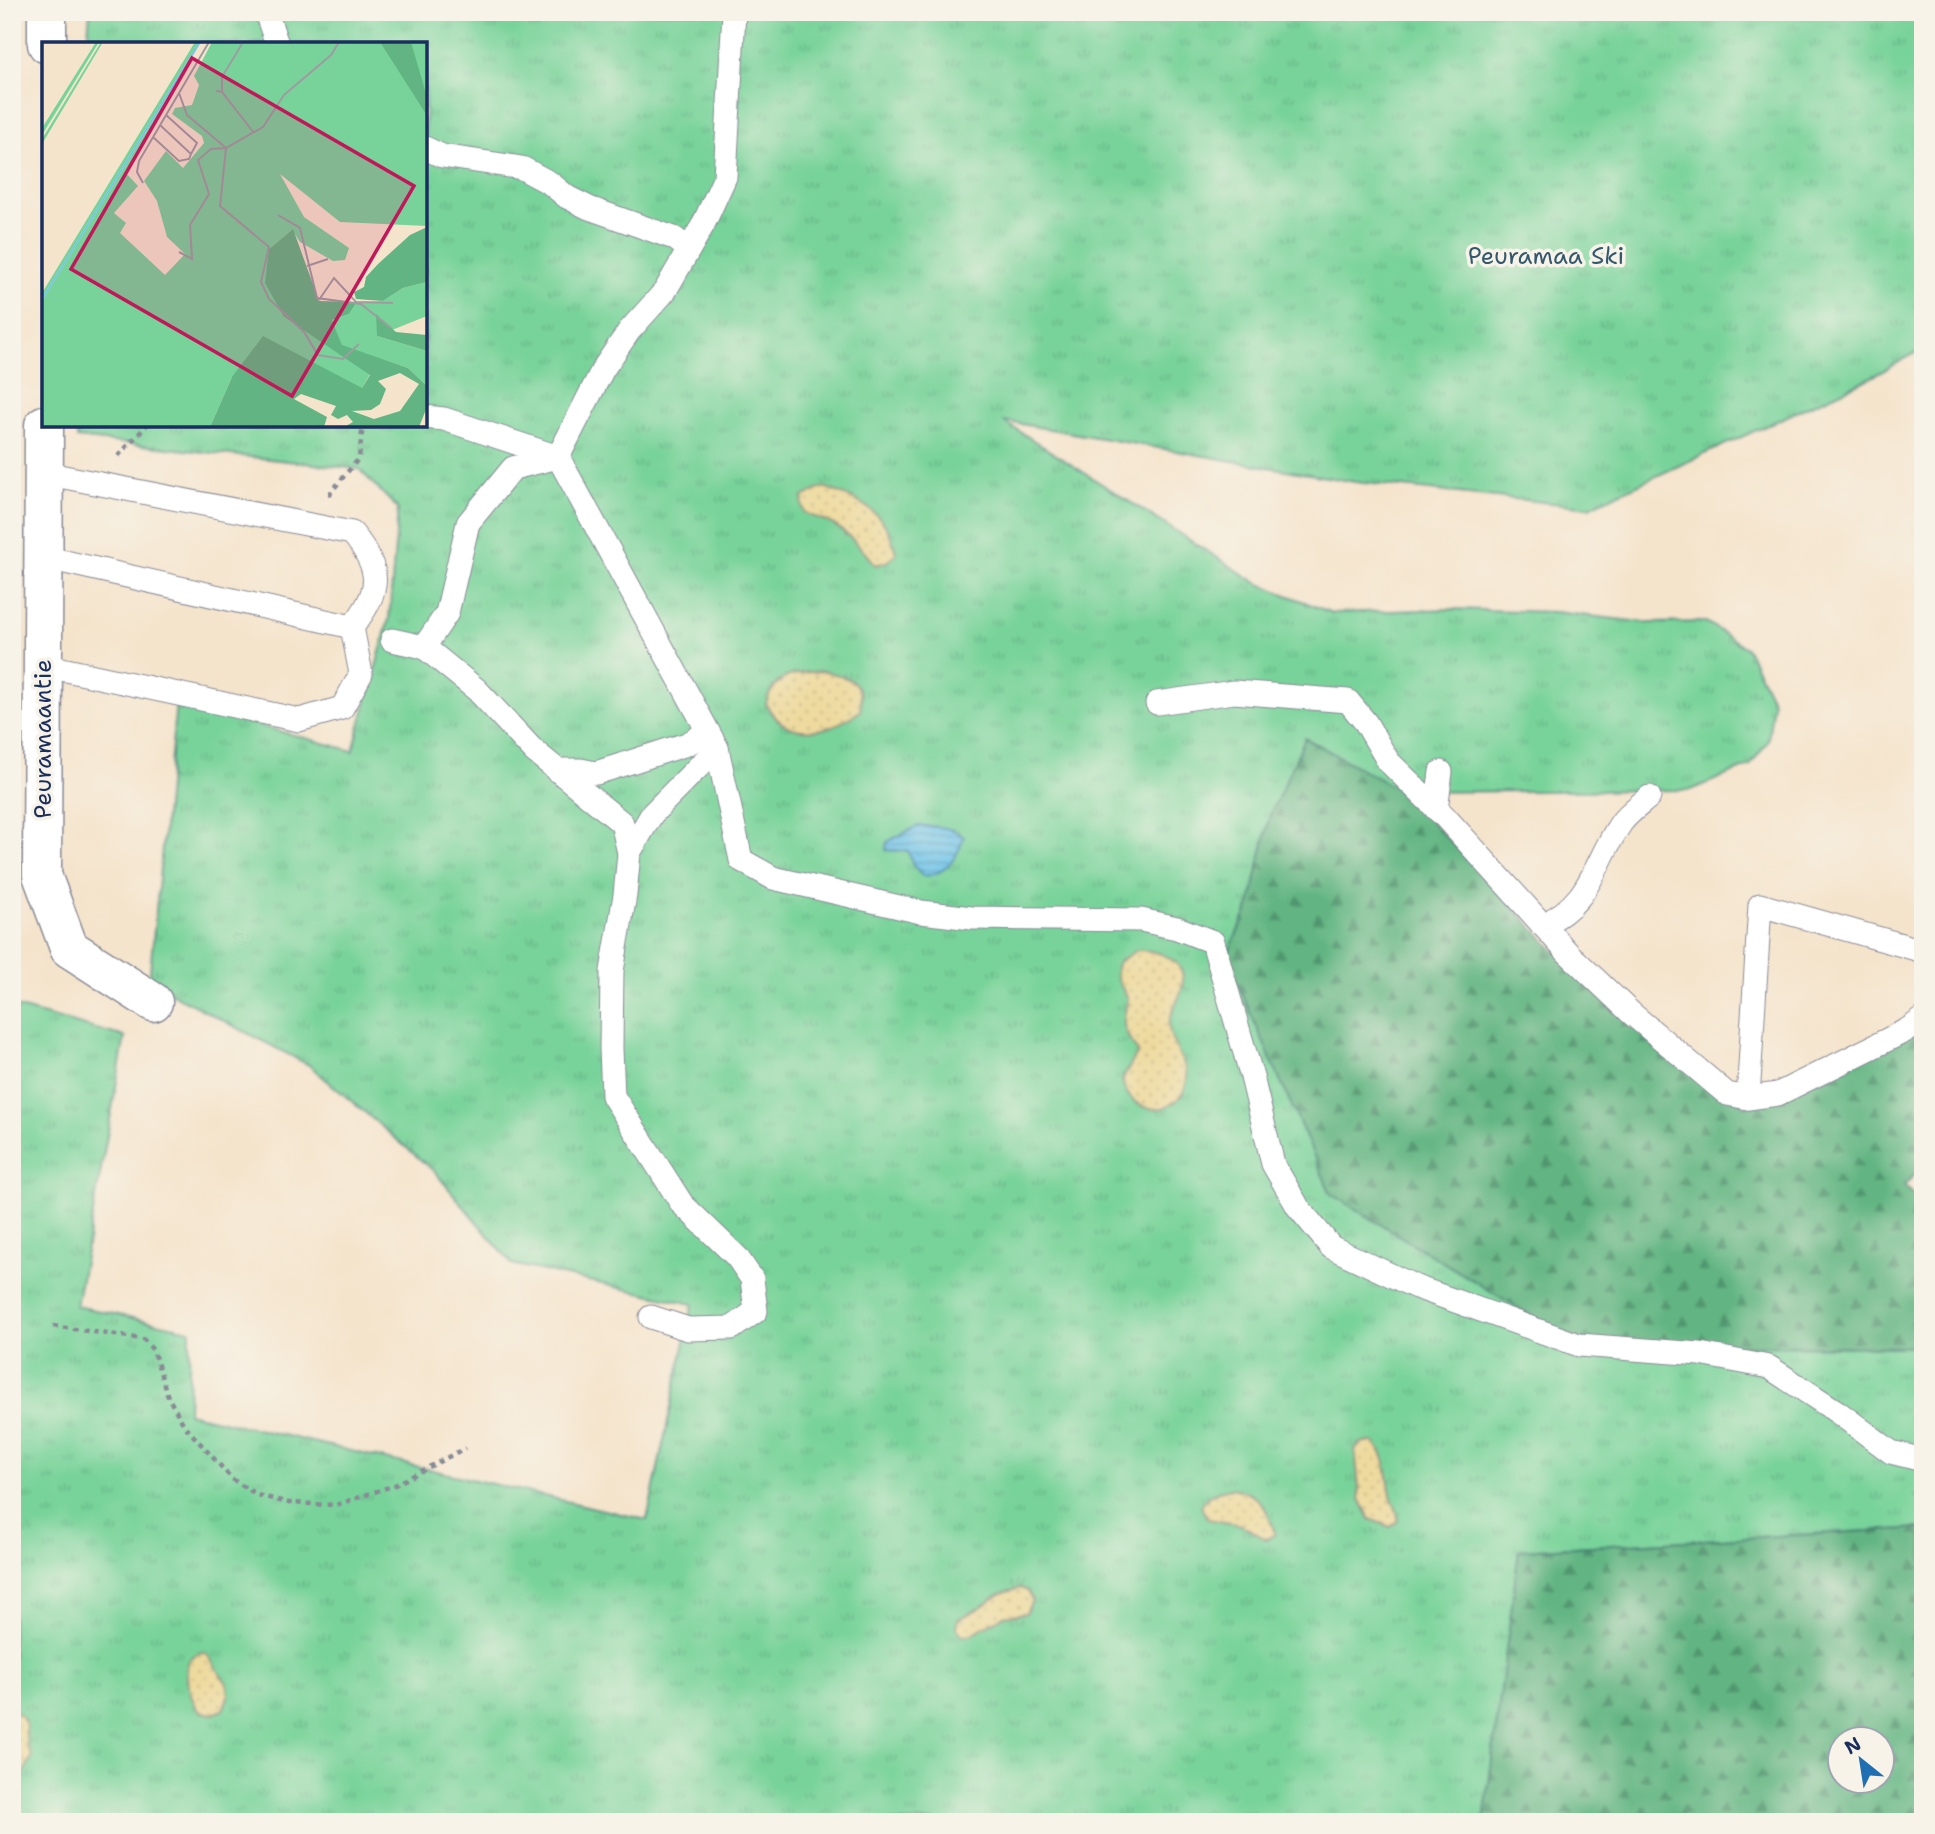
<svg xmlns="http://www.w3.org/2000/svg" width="1935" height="1834" font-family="'Shantell Sans',sans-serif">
	<defs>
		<pattern id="grass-tufts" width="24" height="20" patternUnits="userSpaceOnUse" patternTransform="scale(1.75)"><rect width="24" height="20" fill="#78d39a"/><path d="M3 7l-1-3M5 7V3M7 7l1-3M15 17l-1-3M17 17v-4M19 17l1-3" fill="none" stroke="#67b587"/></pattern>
		<pattern id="forest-firs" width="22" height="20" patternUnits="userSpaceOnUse" patternTransform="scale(1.75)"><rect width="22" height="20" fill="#62b582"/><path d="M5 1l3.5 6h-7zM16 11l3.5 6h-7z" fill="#50946e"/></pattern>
		<pattern id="sand-dots" width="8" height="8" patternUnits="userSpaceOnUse" patternTransform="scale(1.75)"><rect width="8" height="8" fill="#eeda9e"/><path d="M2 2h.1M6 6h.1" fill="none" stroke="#ccbb8a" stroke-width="1.8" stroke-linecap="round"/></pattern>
		<pattern id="water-rules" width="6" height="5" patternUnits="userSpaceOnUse" patternTransform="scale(1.75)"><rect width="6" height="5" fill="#6dc4ea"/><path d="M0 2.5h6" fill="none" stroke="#59a0c1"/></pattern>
	</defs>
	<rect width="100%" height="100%" fill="#f7f3e8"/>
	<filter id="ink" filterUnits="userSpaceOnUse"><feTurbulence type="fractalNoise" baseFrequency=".0143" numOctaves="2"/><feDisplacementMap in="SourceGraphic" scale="14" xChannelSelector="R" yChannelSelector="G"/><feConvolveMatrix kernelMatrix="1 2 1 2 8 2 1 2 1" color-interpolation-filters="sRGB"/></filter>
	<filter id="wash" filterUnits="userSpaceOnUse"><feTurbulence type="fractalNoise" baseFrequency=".00686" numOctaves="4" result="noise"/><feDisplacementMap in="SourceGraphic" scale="28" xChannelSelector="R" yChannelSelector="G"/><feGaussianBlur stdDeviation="1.57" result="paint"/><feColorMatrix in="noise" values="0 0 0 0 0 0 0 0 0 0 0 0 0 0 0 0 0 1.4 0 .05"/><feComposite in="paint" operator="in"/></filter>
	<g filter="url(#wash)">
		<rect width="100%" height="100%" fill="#f5e4cc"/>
		<path fill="url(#grass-tufts)" stroke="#4a817c" stroke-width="2" d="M90,12H1923V349L1870,378L1589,507L1355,482L1003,421L1257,583L1332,613L1451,609L1555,612L1650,623L1706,622L1747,649L1773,702L1768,741L1750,766L1690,790L1403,792L1270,816L1250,905L1226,957L1579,1345L1923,1347V1528L1519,1550L1484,1822H12V1006L125,1037L76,1306L190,1330L188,1413L647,1520L693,1304L512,1264L435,1172L309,1065L149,982L176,703L353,751L389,619L398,509L359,469L77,438L78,425H425V44H87Z"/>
		<g fill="url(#forest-firs)" stroke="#3e7270" stroke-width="2" fill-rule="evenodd">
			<path d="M1305,738L1403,792L1562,958L1746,1106L1923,1027V1165L1904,1186L1923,1202V1347L1579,1345L1331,1194L1226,958L1250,905L1270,816Z"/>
			<path d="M1923,1528V1822H1484L1519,1550ZM1840,1740H1882V1782H1840Z"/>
		</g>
		<g fill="url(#sand-dots)" stroke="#84847e" stroke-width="2">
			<path d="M824,487C860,500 889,513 896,554L887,562L875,565C864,551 846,531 830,523C821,519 813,517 804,512L802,504L804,496Z"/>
			<path d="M824,671C850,678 865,681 860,711C830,733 786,743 766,704C774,673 796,673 824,671Z"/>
			<path d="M1137,950C1156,950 1185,958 1183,983C1182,997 1170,1010 1169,1024C1168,1043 1188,1061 1187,1079C1184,1115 1132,1122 1122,1080L1138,1052C1122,1030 1121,1024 1128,998C1121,985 1113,978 1117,963Z"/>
			<path d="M1363,1442H1374C1388,1458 1387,1475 1391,1495C1393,1505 1399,1510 1398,1521L1390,1527L1370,1519L1360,1499L1355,1449Z"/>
			<path d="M1232,1488C1260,1493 1268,1508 1275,1534L1266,1539L1241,1525L1208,1519L1201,1507C1208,1492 1216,1491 1232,1488Z"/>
			<path d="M1020,1588L1028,1591L1032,1600L1026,1613L1003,1616L972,1634L963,1636L956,1627L958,1619L978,1609L1000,1594Z"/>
			<path d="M201,1652L207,1654L228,1685L229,1694L223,1710L214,1714L200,1712C192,1703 183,1674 188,1663C190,1657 196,1654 201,1652Z"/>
			<path d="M15,1712C31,1719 24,1732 27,1745C28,1749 31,1753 32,1757L22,1776L12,1779V1713Z"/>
		</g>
		<path fill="url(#water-rules)" stroke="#447aa4" stroke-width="2" d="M918,826C933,826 952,826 964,837C957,857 947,875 923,876L913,865L908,851L886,850L887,842Z"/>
	</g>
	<g filter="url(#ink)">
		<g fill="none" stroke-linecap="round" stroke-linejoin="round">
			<g stroke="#888a95" stroke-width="25">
				<g id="lane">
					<path d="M266,12L277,44"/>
					<path d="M425,148L442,156L522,168L550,183L567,197L589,208L674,238L689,249"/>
					<path d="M425,417L444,419L558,457L717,748L741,860L773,878L921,912L972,918L1141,920L1177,928L1213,942L1252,1077L1273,1164L1298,1207L1331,1247L1416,1287L1579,1345L1700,1354L1769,1367L1839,1413L1891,1452L1923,1460"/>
					<path d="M558,457L513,468L468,523L447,613L424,647L477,690L534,751L622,823L629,853L625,895L612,971L611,1048L613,1096L682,1204L737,1257L752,1279L756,1311L732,1328L688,1329L651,1317"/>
					<path d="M558,457L603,369L629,331L665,291L703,225L725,177L734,12"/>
					<path d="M44,473L352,533C383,570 381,592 352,627"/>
					<path d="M392,640L424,647"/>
					<path d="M43,665L299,720L342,708L361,674L352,627L43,557"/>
					<path d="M1157,703L1234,692L1348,701L1366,723L1388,761L1445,817L1568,953L1631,1013L1727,1094L1748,1098L1778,1094L1907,1030L1923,1019"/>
					<path d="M556,770H581L596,773L687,744L708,732"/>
					<path d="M1436,809L1441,772"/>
					<path d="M629,853L652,814L717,748"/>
					<path d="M1542,925C1592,903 1593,864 1621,823C1628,813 1640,805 1649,797"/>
					<path d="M1748,1098L1760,905L1923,951"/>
				</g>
			</g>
			<g stroke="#888a95" stroke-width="41">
				<g id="street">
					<path d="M47,44V12"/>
					<path d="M44,425L42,875L69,948L153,1002"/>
				</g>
			</g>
			<g stroke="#888a95" stroke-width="4.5" stroke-dasharray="5 5" stroke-linecap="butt">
				<path d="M118,456L147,425"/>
				<path d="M330,496L331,492L359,458L363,425"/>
				<path d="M53,1326L143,1339L153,1350L168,1397L184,1425L232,1479L257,1495L289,1503L336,1505L395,1485L465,1448"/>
			</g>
			<use href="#lane" stroke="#fff" stroke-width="23"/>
			<use href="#street" stroke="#fff" stroke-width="38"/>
		</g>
	</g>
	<g text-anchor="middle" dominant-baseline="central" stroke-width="7" stroke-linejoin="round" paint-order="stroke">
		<g font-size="24" fill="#32586d" stroke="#f7f3e8">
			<text x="1546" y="256">Peuramaa Ski</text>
		</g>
		<g font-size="24" fill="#1b2f5e" stroke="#f7f3e8">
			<text transform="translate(43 739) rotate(-90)">Peuramaantie</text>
		</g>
	</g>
	<g transform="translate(42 42)">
		<rect width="385" height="385" fill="#f5e4cc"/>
		<path d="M54,0H57L0,93V86ZM59,0H61L0,102V97ZM153,0H157L0,256V251ZM159,0L83,130L96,144L72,171L84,181L78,191L123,233L143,212L125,195L115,159L102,139L124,109L141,126L162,101L160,94L130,72L133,66L150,63L157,43L152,34L170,0H385V184L298,180L238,132L262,175L307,206L303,218L291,219L258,200L250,188L227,207L242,275L328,332L320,346L190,335L168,385H0V259ZM385,240V274L335,294L385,309V344L366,326L300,304L290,278L307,272L315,260L341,259L361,246Z" fill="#78d39a"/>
		<path d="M338,0H369L385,55L384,83V72ZM385,185V240L361,246L341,259L314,257L312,250L322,245L324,235L336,222L368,193ZM251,187L277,259L315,260L307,272L290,278L300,303L366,326L385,344V365L377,385H302L311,380L305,373L296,377L289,373L294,364L259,352L252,357L285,375L282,385H168L190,335L221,294L320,346L328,333L242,275L223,241L227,207ZM358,331L377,342L358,369L332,377L310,369L329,368L338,362L344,347L336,339ZM334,272L354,290L385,293V309L335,294Z" fill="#62b582" fill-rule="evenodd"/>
		<path d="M157,0H159L0,259V256Z" fill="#6dc4ea"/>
		<path fill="none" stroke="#9e9ca0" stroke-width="2" d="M174,49L180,50L212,91M180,50V35L200,2M137,51L145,73L184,106L178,164L227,205L219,240L227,257L262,290L276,313L301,317L317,302M124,73L155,101L149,112M111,95L137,119L147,117L149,112L118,83M101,141L95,130L97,119L167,0M236,173L258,186L275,256L319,262L349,286M137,210L150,217L148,183L167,152L156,118L169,107L184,106L221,85L242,53L289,13L297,0M265,224L286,217M277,258L292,236L314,260L351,261"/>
		<path fill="#c2185b" fill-opacity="0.15" stroke="#c2185b" stroke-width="3.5" d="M150,16L372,144L250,354L29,227Z"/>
		<rect width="385" height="385" fill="none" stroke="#1b2f5e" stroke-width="3.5"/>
	</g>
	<rect width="1935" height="1834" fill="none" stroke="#f7f3e8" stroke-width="42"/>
	<g transform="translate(1861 1760) rotate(330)"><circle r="33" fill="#f7f3e8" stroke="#9fa5b1" stroke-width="2"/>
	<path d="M0-5L12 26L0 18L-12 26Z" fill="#1f6fb2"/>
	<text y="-10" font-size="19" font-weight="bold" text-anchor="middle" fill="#1b2f5e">N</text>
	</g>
</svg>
